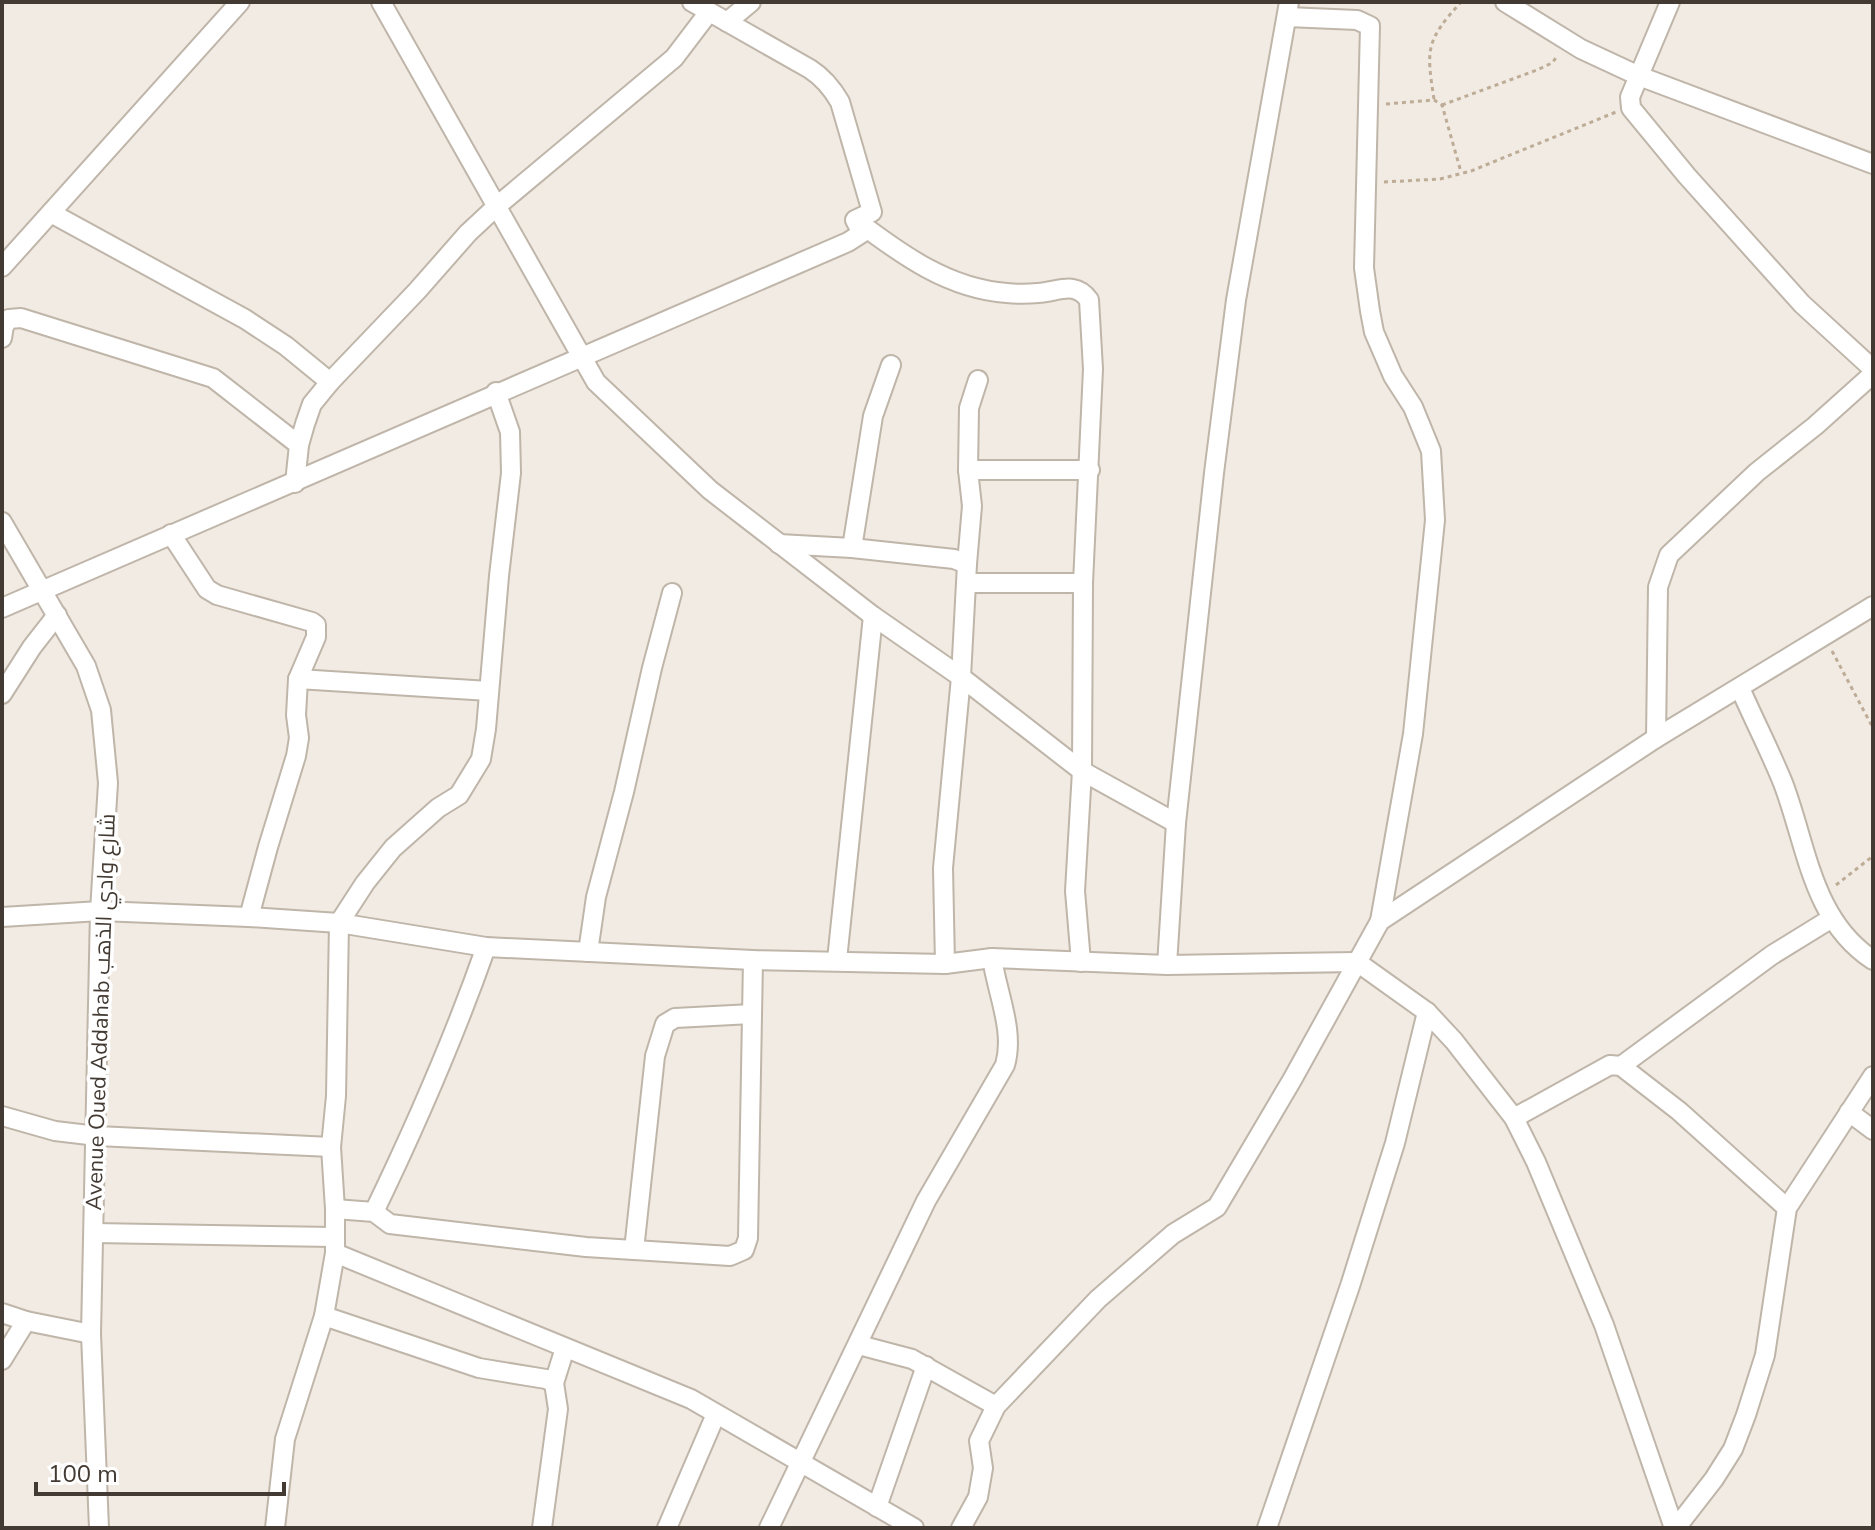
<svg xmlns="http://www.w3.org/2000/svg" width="1875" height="1530" font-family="'Nunito Sans',Cairo,sans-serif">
	<rect width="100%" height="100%" fill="#f1ebe3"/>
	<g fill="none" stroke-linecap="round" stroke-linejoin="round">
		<g stroke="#bfb5a9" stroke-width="22">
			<g id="street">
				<path d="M381,2L596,382L710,490L873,616L961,677L1082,771L1176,823"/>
				<path d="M1505,2L1581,49L1639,76L1873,164"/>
				<path d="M1670,2L1630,97L1631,108L1687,176L1802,304L1873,369"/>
				<path d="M1287,17L1357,20L1370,26L1364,268L1370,311L1374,332L1393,376L1413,407L1431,451L1435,520L1413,734L1380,921"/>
				<path d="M727,22L751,2"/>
				<path d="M51,213L245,319L286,346L330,382"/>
				<path d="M857,221C902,255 949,289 1007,293C1017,294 1028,294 1038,293C1058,292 1075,280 1089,300L1093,369L1083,583L1082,771L1075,891L1081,962"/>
				<path d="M2,267L240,2"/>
				<path d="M2,338L4,326L9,319L21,318L213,378L299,445"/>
				<path d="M968,470H1090"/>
				<path d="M295,483L299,445L305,424L312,404L330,382L417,291L468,233L497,206L674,58L709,12"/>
				<path d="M2,522L86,666L101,710L108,783L100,911L91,1334L99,1528"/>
				<path d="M171,534L207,589L217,595L312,622L316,625V637L298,679L296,715L299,738L296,756L268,847L249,917"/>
				<path d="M779,544L852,548L954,559L967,564L961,677L943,868L945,964"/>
				<path d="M852,548L873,416L891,365"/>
				<path d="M967,564L972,506L968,470L969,408L978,380"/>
				<path d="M968,583H1083"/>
				<path d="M2,608L848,242L862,233L855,220L872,212L840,102C832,88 824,78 810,69L692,2"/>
				<path d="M298,679L489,691"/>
				<path d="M1740,688C1754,720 1770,751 1783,783C1807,846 1812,920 1873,960"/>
				<path d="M2,694L32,647L57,615"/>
				<path d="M1656,738L1658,587L1669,555L1757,472L1815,426L1873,374"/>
				<path d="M2,917L100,911L249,917L339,923L486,947L753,960L945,964L992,958L1167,965L1357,962L1427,1012L1454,1041L1514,1118L1536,1162L1604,1325L1674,1528"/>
				<path d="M588,952L596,897L624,792L652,668L672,593"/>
				<path d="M837,960L873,616"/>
				<path d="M1167,965L1176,823L1214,473L1236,300L1289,2"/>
				<path d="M1621,1066L1772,955L1832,918"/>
				<path d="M1849,1112L1873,1130"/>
				<path d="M2,1116L55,1131L97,1136L331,1147"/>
				<path d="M1514,1118L1610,1065L1621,1066L1679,1111L1787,1208"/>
				<path d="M335,1209L374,1212L390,1224L586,1247L730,1256L744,1250L748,1238L753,960"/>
				<path d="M374,1212C416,1125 454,1038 486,947"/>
				<path d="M94,1233L334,1237"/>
				<path d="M634,1250L655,1056L665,1024L675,1018L752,1014"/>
				<path d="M335,1253L691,1399L914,1528"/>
				<path d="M2,1313L26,1321"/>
				<path d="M324,1316L479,1368L546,1379L554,1383L558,1409L542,1528"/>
				<path d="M859,1345L912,1359L996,1406"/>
				<path d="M2,1360L26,1321L91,1334"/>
				<path d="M554,1383L565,1348"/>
				<path d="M877,1507L926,1366"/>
				<path d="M275,1528L285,1439L324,1316L335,1253V1209L331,1147L336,1096L339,923L365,883L393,848L438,808L459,795L481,759L486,729L499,576L511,473L510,432L496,392"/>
				<path d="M667,1528L716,1414"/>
				<path d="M769,1528L926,1201L1005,1065C1015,1031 997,993 992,958"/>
				<path d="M961,1528L978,1497L983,1468L979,1441L996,1406L1098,1299L1173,1234L1217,1207L1292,1080L1380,921L1656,738L1873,606"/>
				<path d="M1267,1528L1350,1286L1395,1143L1427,1012"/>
				<path d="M1676,1528L1714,1479L1733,1449L1746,1415L1765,1355L1787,1208L1873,1076"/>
			</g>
		</g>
		<g stroke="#beac97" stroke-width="3" stroke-dasharray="4 4" stroke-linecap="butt">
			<path d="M1434,99C1426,48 1426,41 1461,2"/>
			<path d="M1386,104L1434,100L1442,105L1461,172"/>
			<path d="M1442,105L1537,70L1552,63L1558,55"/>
			<path d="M1384,182L1440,179L1471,171L1616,112"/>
			<path d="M1832,651L1873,728"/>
			<path d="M1836,885L1873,856"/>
		</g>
		<use href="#street" stroke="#fff" stroke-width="18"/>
	</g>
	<g text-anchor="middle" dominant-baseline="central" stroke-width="7" stroke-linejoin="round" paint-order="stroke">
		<g font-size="22" fill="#433b33" stroke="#fff">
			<text transform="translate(101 1012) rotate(-88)">Avenue Oued Addahab شارع وادي الذهب</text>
		</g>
	</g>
	<rect width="1875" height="1530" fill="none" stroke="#433b33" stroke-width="8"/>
	<path d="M36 1482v12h248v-12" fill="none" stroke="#433b33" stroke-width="4"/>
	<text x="48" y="1482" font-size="24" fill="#433b33" stroke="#ffffff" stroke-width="6" paint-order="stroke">100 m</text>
</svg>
